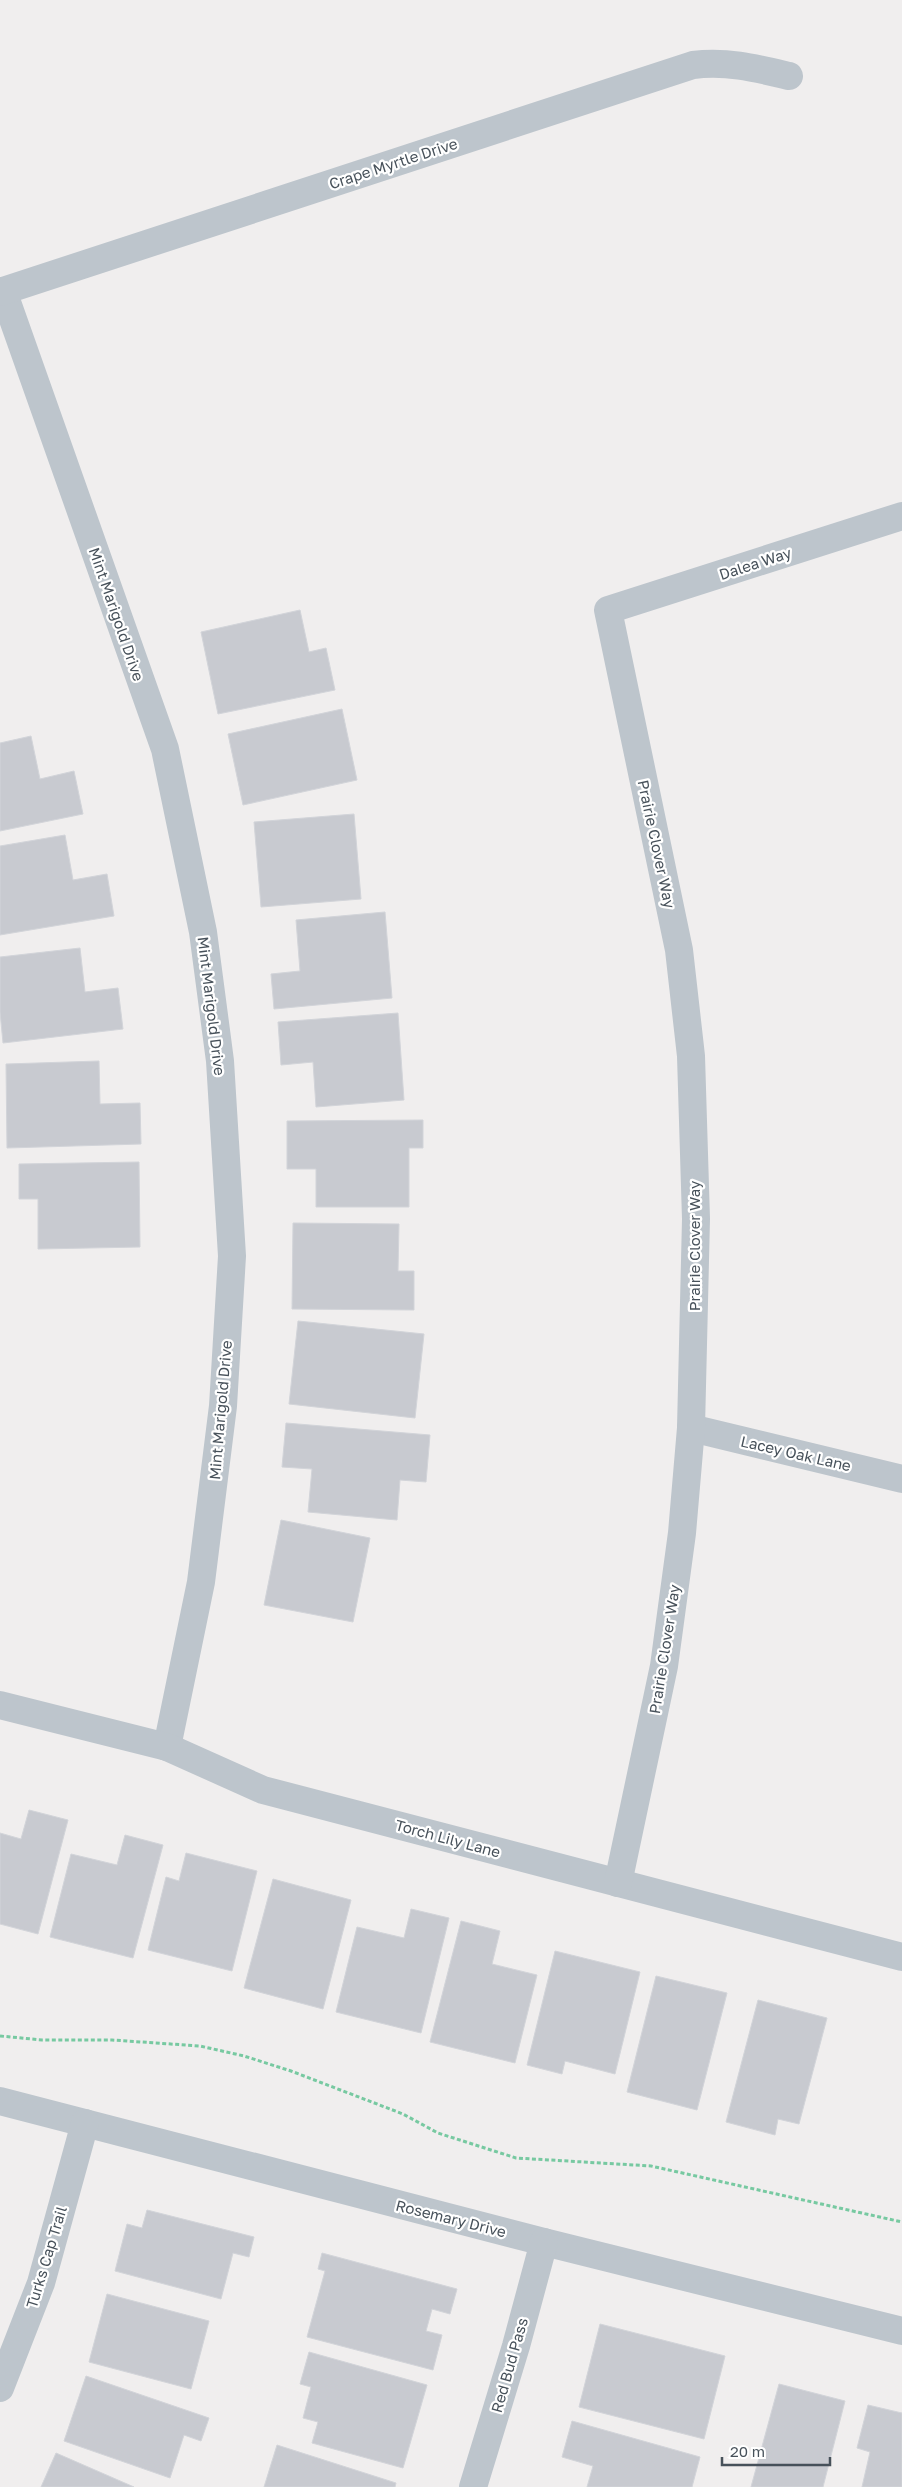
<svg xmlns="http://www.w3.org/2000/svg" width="902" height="2487" font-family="'Golos Text',sans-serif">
	<rect width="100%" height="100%" fill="#f0eeee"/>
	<g fill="#c8cad0" stroke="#d2d4d9">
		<path d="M300,610L309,652L326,648L335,690L218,714L201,632Z"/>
		<path d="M342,709L357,780L243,805L228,734Z"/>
		<path d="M31,736L40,779L74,771L83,814L0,831V743Z"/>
		<path d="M354,814L361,899L261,907L254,822Z"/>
		<path d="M65,835L73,880L107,874L114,916L0,935V846Z"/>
		<path d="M385,912L392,998L274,1009L271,974L300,971L296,920Z"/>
		<path d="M80,948L85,992L118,988L123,1029L3,1043L0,1012V957Z"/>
		<path d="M398,1013L404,1100L316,1107L313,1062L281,1065L278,1022Z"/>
		<path d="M99,1061L100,1104L140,1103L141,1144L7,1148L6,1064Z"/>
		<path d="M423,1120V1148H409V1207H316V1169H287V1121Z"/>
		<path d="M139,1162L140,1247L38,1249V1199H19V1164Z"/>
		<path d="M293,1223L399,1224L398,1271H414V1310L292,1309Z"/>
		<path d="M298,1321L424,1334L415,1418L289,1404Z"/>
		<path d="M286,1423L430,1435L426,1482L400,1480L397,1520L308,1512L312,1469L282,1467Z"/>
		<path d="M281,1520L370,1538L353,1622L264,1605Z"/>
		<path d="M29,1810L68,1820L38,1934L0,1924V1833L21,1839Z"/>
		<path d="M125,1835L163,1845L133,1958L50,1937L71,1854L117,1865Z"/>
		<path d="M186,1853L257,1871L232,1971L148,1950L166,1877L179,1881Z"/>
		<path d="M273,1879L351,1900L323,2009L244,1988Z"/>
		<path d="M411,1909L449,1918L421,2033L336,2012L357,1927L404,1938Z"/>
		<path d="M461,1921L500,1931L492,1964L537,1975L515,2063L430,2042Z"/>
		<path d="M555,1951L640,1972L615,2074L565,2061L562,2074L527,2065Z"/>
		<path d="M656,1976L727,1993L697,2110L627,2092Z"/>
		<path d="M758,2000L827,2018L799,2124L778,2119L775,2135L726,2122Z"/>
		<path d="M147,2210L254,2237L249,2257L233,2253L221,2299L115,2271L127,2224L142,2228Z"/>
		<path d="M322,2253L457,2289L450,2314L432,2309L426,2331L442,2335L433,2370L307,2337L325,2271L318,2269Z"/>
		<path d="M107,2294L209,2321L191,2389L89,2362Z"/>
		<path d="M600,2324L725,2356L704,2439L579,2407Z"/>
		<path d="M309,2352L427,2385L403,2468L312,2443L318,2422L303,2418L311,2387L300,2384Z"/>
		<path d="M86,2376L209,2418L201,2441L184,2435L170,2478L64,2441Z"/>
		<path d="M779,2384L845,2401L823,2487H751Z"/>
		<path d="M868,2405L902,2413V2487H862L870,2452L857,2448Z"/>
		<path d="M572,2421L700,2457L692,2487H587L593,2466L562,2457Z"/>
		<path d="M277,2445L396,2483L395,2487H264Z"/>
		<path d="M56,2453L134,2487H41Z"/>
	</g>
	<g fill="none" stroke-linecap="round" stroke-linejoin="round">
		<path stroke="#77c9a1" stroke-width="3" stroke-dasharray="4 2.5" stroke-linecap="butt" d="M0,2036L42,2040H112L200,2046L244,2056L291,2071L403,2114L438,2133L516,2158L651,2166L902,2222"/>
		<g stroke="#bdc5cc" stroke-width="28">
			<path d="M3,291L165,749L203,932L220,1061L232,1256L223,1406L201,1582L167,1747"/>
			<path d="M0,292L693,65C728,61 755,68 789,76"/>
			<path d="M691,1428L902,1479"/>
			<path d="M0,1705L167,1747L263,1790L902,1957"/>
			<path d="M618,1883L664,1666L682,1533L691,1428L696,1219L691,1056L679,950L608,610L902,516"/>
			<path d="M0,2101L544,2242L902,2331"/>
			<path d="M0,2388L41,2283L85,2123"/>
			<path d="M473,2487L516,2346L544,2242"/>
		</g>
	</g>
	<g text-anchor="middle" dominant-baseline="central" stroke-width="4.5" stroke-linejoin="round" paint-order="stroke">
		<g font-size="15" fill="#47515a" stroke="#fff">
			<text transform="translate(393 163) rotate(-18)">Crape Myrtle Drive</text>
			<text transform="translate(755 563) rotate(-18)">Dalea Way</text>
			<text transform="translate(117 614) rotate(71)">Mint Marigold Drive</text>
			<text transform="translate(657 844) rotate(78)">Prairie Clover Way</text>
			<text transform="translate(212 1006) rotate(83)">Mint Marigold Drive</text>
			<text transform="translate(694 1246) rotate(-90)">Prairie Clover Way</text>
			<text transform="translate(220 1410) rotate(-85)">Mint Marigold Drive</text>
			<text transform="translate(796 1453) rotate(13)">Lacey Oak Lane</text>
			<text transform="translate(664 1649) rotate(-81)">Prairie Clover Way</text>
			<text transform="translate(448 1838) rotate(15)">Torch Lily Lane</text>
			<text transform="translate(451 2218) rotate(14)">Rosemary Drive</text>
			<text transform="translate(46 2257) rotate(-73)">Turks Cap Trail</text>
			<text transform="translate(509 2365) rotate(-74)">Red Bud Pass</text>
		</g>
	</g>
	<path d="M722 2457v8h108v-8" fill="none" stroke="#47515a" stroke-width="2.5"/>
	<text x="730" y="2457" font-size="15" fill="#47515a" stroke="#ffffff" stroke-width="4" paint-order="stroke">20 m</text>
</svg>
